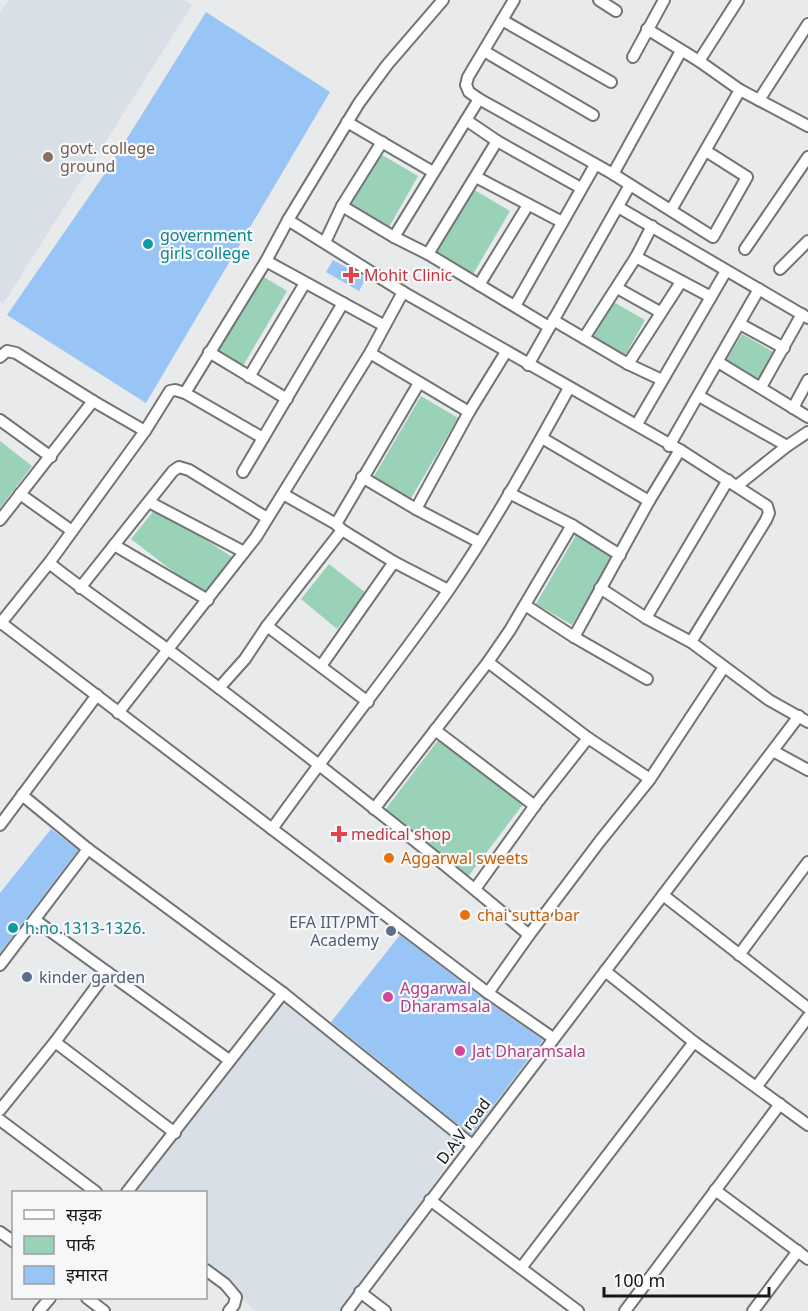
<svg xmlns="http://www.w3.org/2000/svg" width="808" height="1311" font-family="'Noto Sans','Noto Sans Devanagari',sans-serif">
	<rect width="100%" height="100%" fill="#e9eaec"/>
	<g fill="#d8dfe6">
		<path d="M9,0H185L192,5L3,304L0,302V12Z"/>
		<path d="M284,997L462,1145L341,1311H256L206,1268V1192H132Z"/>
	</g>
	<g fill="#9ad2b8">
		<path d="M377,152L418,176L384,236L343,212Z"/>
		<path d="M471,188L510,211L469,281L430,258Z"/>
		<path d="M259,274L287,291L237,376L208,360Z"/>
		<path d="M610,300L645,320L623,359L588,340Z"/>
		<path d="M742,334L777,354L757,387L722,367Z"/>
		<path d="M421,396L458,418L410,500L373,478Z"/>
		<path d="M0,441L32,466L0,508Z"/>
		<path d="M156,508L234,558L205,596L131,539Z"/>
		<path d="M577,533L613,554L572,625L536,604Z"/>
		<path d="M329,564L366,593L337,629L301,599Z"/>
		<path d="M439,739L524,803L464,882L379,818Z"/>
	</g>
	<g fill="#98c5f5">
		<path d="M206,12L330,92L146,403L7,315L106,172Z"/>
		<path d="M333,260L366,278L359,291L326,272Z"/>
		<path d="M51,829L78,850L0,953V893Z"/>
		<path d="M400,935L484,999L543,1040L471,1135L331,1022Z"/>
	</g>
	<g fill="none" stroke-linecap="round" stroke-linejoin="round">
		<g stroke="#727475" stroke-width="14">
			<g id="street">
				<path d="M514,0L468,77L466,85L469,92L479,99L613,174L713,237L747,177L706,151"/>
				<path d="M599,0L616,11"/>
				<path d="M502,20L611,82"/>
				<path d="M647,29L699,61L740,90L808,126"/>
				<path d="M484,51L593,115"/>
				<path d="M633,57L664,0"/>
				<path d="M699,61L738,0"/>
				<path d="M759,100L808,24"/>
				<path d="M466,120L497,141L581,188"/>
				<path d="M347,122L433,172"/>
				<path d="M613,174L681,51"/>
				<path d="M476,177L562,222"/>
				<path d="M342,206L394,237L428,254L549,327"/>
				<path d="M618,207L808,318"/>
				<path d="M671,210L740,90"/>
				<path d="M288,220L403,292L680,450L767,506L769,513L766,520L691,642"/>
				<path d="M394,237L479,99"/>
				<path d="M325,242L342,206L382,142"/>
				<path d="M745,249L808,157"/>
				<path d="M428,254L497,141"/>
				<path d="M636,257L711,297"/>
				<path d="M266,261L383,325"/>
				<path d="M780,269L808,241"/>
				<path d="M479,285L528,205"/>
				<path d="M617,288L660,312"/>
				<path d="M515,306L595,165"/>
				<path d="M553,320L628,364L662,380"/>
				<path d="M740,324L784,348"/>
				<path d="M584,338L636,257L652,226"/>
				<path d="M209,352L287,399"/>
				<path d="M370,353L469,412"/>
				<path d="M0,357L7,351L16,353L93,401L145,431"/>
				<path d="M718,362L808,417"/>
				<path d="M628,364L681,282"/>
				<path d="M528,365L630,185"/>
				<path d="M249,377L305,283"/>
				<path d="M761,387L802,314"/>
				<path d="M185,393L266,261L288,220L359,103L387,65L443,0"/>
				<path d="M699,396L787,446"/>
				<path d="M793,408L808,380"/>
				<path d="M0,420L51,457"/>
				<path d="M637,424L726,271"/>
				<path d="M542,438L649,501"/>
				<path d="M669,446L759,289"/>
				<path d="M243,472L343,303"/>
				<path d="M362,477L416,509L479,542"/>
				<path d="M738,485L787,446L808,432"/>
				<path d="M509,493L572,525L620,555"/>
				<path d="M20,494L72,531"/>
				<path d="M283,494L336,524L342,530L394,562L448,590"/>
				<path d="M149,502L244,552"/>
				<path d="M416,509L469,412L506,352"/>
				<path d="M0,520L93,401"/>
				<path d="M336,524L419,383"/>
				<path d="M114,545L208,600"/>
				<path d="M49,563C92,597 138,627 182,660C300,749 416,839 529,935"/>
				<path d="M80,588L173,471L179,467L189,470L267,518"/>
				<path d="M600,588L646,618L691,642L769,700L808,722"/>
				<path d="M525,605L574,637L647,679"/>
				<path d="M646,618L728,480"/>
				<path d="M0,622L488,993L553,1038"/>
				<path d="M0,624L49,563L145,431L170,391L175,390L185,393L263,438"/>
				<path d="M267,626L368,702"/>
				<path d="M574,637L649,501L680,450"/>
				<path d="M488,662L588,738L650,779"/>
				<path d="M321,666L394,562"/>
				<path d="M219,688L245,659L267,626L342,530"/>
				<path d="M118,713L256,537L370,353L403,292"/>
				<path d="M435,730L535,806"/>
				<path d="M773,751L808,770"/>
				<path d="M22,795L88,849L283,993L472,1145"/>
				<path d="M374,809L488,662L510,630L572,525"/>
				<path d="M0,825L97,695"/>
				<path d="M272,829C329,749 391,672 448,591C492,527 531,457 569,388"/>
				<path d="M475,889L536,804L588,738"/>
				<path d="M663,895L808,1008"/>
				<path d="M35,920L229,1060"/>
				<path d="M739,955L808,862"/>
				<path d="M0,965L88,849"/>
				<path d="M605,971L694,1042L808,1125"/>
				<path d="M488,993L529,935L600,841L650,779L724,667"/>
				<path d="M55,1042L175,1133"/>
				<path d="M757,1086L808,1017"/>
				<path d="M0,1110L55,1042L107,972"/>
				<path d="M0,1120L96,1192"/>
				<path d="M715,1190L808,1259"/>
				<path d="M127,1192L283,993"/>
				<path d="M430,1200L578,1311"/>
				<path d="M0,1232L14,1242"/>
				<path d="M521,1268L694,1042"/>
				<path d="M206,1270L225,1284L236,1297L234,1305L229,1311"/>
				<path d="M360,1292L385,1311"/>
				<path d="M87,1298L104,1311"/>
				<path d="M39,1311L50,1298"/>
				<path d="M347,1311L799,716"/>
				<path d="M625,1311L780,1104"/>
				<path d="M753,1311L798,1251"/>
			</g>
		</g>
		<use href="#street" stroke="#fff" stroke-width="10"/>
	</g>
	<circle fill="#8d6e63" stroke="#f6f7f9" stroke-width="2" cx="48" cy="157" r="6"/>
	<g fill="#0f9aa8" stroke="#f6f7f9" stroke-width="2">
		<circle cx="148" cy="244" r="6"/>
		<circle cx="13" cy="928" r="6"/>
	</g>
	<g fill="#e0444e" stroke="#f6f7f9" stroke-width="2">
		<path d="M348 266h6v6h6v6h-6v6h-6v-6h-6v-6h6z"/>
		<path d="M336 825h6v6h6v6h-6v6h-6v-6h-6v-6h6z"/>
	</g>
	<g fill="#e8710a" stroke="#f6f7f9" stroke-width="2">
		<circle cx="389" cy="858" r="6"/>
		<circle cx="465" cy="915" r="6"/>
	</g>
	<g fill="#5c6f8a" stroke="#f6f7f9" stroke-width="2">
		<circle cx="391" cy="931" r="6"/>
		<circle cx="27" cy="977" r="6"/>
	</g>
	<g fill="#d1479c" stroke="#f6f7f9" stroke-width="2">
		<circle cx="388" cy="997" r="6"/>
		<circle cx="460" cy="1051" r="6"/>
	</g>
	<g text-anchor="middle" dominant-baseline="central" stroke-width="4.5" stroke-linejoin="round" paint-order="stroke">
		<g font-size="16" fill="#785e54" stroke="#f6f7f9" text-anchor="start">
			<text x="60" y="148">govt. college<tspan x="60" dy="18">ground</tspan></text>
		</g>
		<g font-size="16" fill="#0d838f" stroke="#f6f7f9" text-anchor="start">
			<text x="160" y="235">government<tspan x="160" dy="18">girls college</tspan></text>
			<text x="25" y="928">h.no.1313-1326.</text>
		</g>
		<g font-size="16" fill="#be3a42" stroke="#f6f7f9" text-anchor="start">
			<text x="364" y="275">Mohit Clinic</text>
			<text x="351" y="834">medical shop</text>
		</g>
		<g font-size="16" fill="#c56008" stroke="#f6f7f9" text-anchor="start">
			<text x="401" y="858">Aggarwal sweets</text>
			<text x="477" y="915">chai sutta bar</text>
		</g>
		<g font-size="16" fill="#4e5e75" stroke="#f6f7f9" text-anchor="end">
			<text x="379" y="922">EFA IIT/PMT<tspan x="379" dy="18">Academy</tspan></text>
			<text x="39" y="977" text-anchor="start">kinder garden</text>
		</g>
		<g font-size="16" fill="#b23c85" stroke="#f6f7f9" text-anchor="start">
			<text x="400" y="988">Aggarwal<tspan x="400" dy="18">Dharamsala</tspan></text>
			<text x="472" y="1051">Jat Dharamsala</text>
		</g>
		<g font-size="16" fill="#171818" stroke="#f6f7f9">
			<text transform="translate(463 1131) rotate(-53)">D.A.V road</text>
		</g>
	</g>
	<rect x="12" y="1191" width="195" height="108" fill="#f6f7f9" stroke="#9d9e9f" stroke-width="1.5"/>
	<rect x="24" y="1210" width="30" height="9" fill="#ffffff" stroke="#9d9e9f" stroke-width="1.5"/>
	<text x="66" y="1221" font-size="18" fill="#171818">सड़क</text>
	<rect x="24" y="1236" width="30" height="18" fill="#9ad2b8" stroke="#9d9e9f" stroke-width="1.5"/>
	<text x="66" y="1251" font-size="18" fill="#171818">पार्क</text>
	<rect x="24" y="1266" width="30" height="18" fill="#98c5f5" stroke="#9d9e9f" stroke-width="1.5"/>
	<text x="66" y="1281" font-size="18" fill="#171818">इमारत</text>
	<path d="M604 1287v9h165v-9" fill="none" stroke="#171818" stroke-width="3"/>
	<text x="613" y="1287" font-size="18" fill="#171818" stroke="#f6f7f9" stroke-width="4.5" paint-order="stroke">100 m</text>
</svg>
